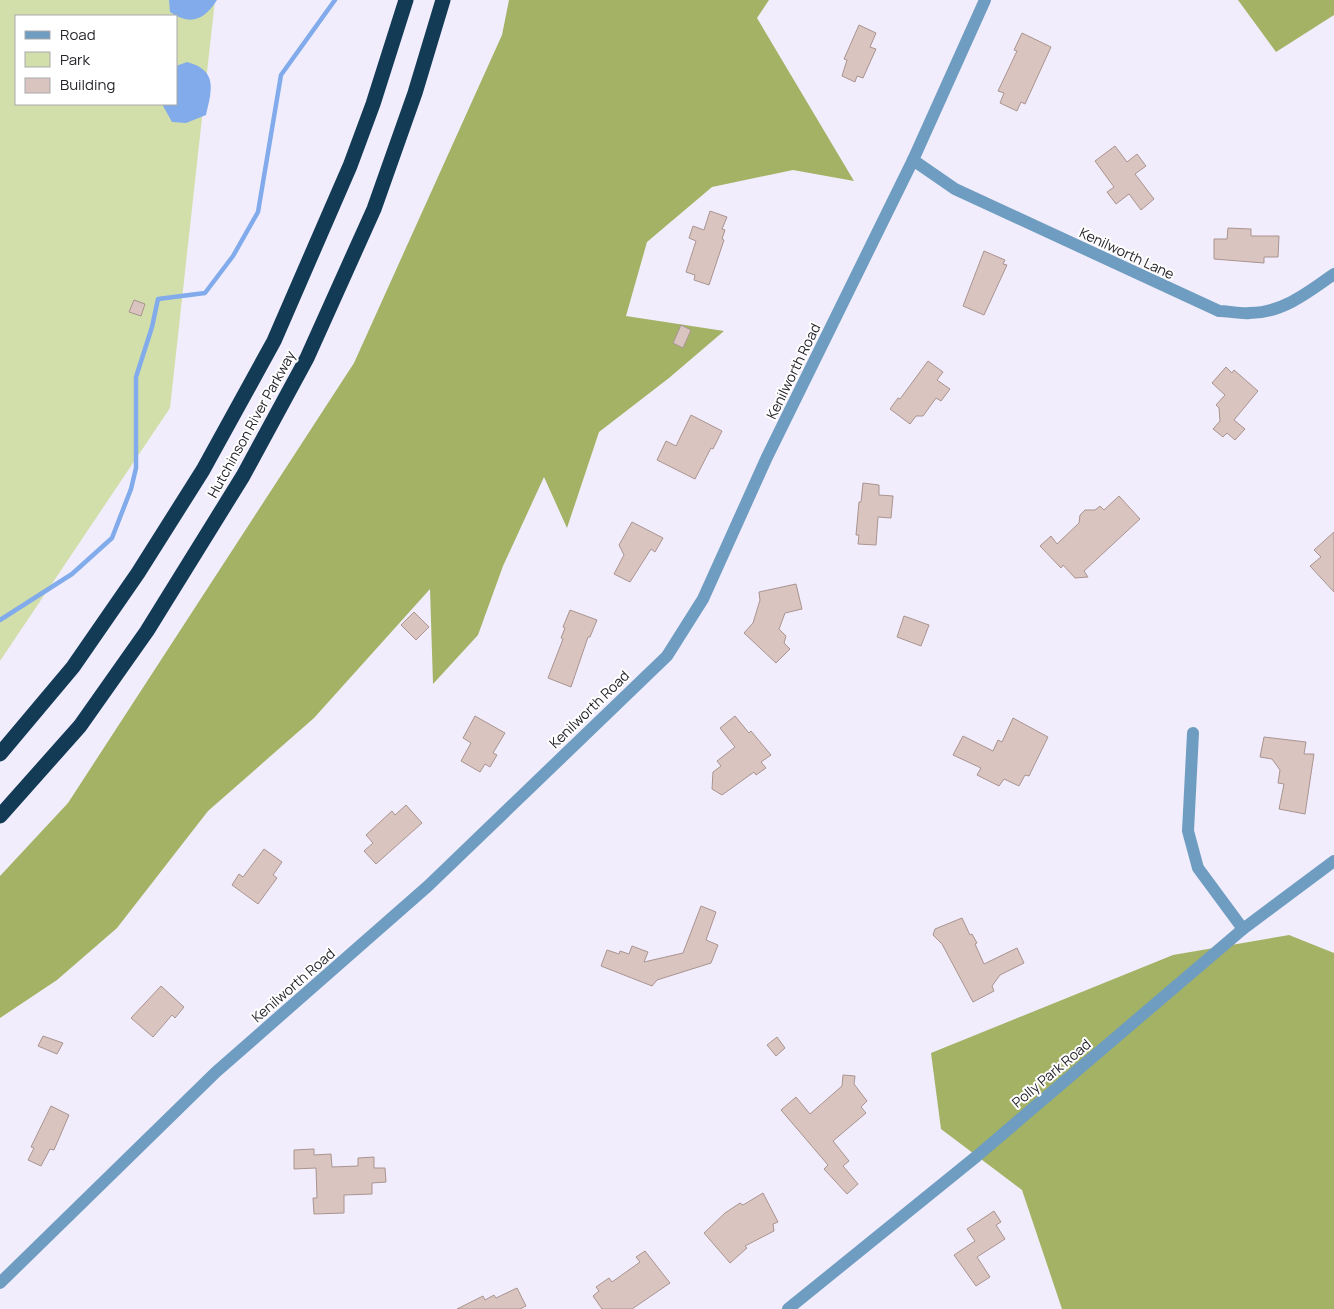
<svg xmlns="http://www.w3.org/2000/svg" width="1334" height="1309" font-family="Manrope,sans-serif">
	<rect width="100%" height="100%" fill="#f1edfc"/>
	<path fill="#d3dfaa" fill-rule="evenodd" d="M0,0H215L170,408L0,661ZM16,16H176V104H16Z"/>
	<g fill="#a3b265">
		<path d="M509,0H769L757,18L854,181L793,170L712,187L647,242L626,316L724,331L669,378L599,432L567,528L544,477L503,566L478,635L433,684L430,589L314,718L208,811L117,928L57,980L0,1018V876L68,803L354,363L502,35Z"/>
		<path d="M1238,0H1334V15L1276,52Z"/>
		<path d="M1289,935L1334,953V1309H1062L1022,1190L941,1129L931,1053L1173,955Z"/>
	</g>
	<g fill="#81abea">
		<path d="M169,0H217C204,20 191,26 170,12Z"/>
		<path d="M187,62C218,70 212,90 206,115L186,123L172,122L162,104H176V66Z"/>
	</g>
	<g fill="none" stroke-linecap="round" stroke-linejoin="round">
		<path stroke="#81abea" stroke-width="4.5" d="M0,620L72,574L112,538L131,489L136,468V377L152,327L158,299L205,293L233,256L258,212L281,75L335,0"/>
	</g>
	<g fill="#dac4c0" stroke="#a99490">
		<path d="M859,25L876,33L870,47L876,49L863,78L857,76L855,82L842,76L847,60L844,59Z"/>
		<path d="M1022,33L1051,47L1025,104L1021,102L1017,111L1000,103L1004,93L998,91L1017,51L1014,50Z"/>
		<path d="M1115,146L1127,162L1137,154L1146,166L1135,174L1154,199L1141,210L1129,194L1116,204L1107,192L1114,187L1095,161Z"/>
		<path d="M710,211L727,217L722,229L725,230L722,239L724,240L709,285L694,280L695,275L686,272L696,241L689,238L693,226L704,230Z"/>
		<path d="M1228,228L1251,229V236H1279L1278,257H1264V263L1214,259V239H1227Z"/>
		<path d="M984,251L1005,260L1003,264L1007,265L984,315L963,306Z"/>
		<path d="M134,300L145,304L141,316L129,312Z"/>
		<path d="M681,325L691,330L683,348L673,343Z"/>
		<path d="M928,361L943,372L937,380L950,389L941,401L936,398L923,416H916L910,424L890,409L898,398L900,399Z"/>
		<path d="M1226,367L1232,373L1234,370L1258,391L1234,420L1245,429L1235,440L1227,433L1223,437L1213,429L1220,421L1219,408L1216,405L1225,395L1212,383Z"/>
		<path d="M691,415L722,431L713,449L711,448L695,479L657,460L666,441L676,446Z"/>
		<path d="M863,483L879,485V495L893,496L891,518L878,517L876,545L858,544L859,535H856L859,502H861Z"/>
		<path d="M1119,496L1140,519L1084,571L1088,577L1075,578L1063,565L1061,568L1040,546L1051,536L1057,544L1079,523L1080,515L1085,510H1095L1100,506L1104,510Z"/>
		<path d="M632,522L663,538L655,552L651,549L630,582L614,574L624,555L619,545Z"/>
		<path d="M1334,532V592L1310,566L1321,557L1314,550Z"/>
		<path d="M796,584L802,609L785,613L779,629L786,636L784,643L790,649L776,663L744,633L753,623L760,600L759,592Z"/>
		<path d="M570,610L597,620L590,637H588L571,687L548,678L563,639L561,638L565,628L563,627Z"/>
		<path d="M414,612L429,627L416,640L401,625Z"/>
		<path d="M904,616L929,625L921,646L897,637Z"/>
		<path d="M475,716L505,733L493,753L497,755L490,767L485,764L480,772L461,761L471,743L463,738Z"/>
		<path d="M735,716L749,733L751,731L771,755L761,762L766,768L756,775L754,772L722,795L712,789L713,772L721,766L717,761L735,747L720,728Z"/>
		<path d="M1013,718L1048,737L1029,776L1025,775L1019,786L1004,779L999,786L977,775L981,768L953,755L963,736L993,751L998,740L1002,742Z"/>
		<path d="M1264,737L1306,742L1304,754H1314L1305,814L1279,809L1284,784L1278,783L1280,770L1272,759L1260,757Z"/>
		<path d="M406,805L422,823L376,864L364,851L373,843L366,835L392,811L395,815Z"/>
		<path d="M264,849L282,862L273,875L277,878L258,904L232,885L239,874L243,877Z"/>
		<path d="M701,906L716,912L706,940L718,945L711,963L657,980L652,986L601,966L607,950L619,954L620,951L629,954L632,946L648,952L644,962L683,953Z"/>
		<path d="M962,918L970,935L972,934L977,943L975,944L984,964L1017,948L1024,963L1000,975L992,986L994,991L973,1002L942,944L933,935L935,929Z"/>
		<path d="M161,986L184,1007L175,1018L172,1015L153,1037L131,1018Z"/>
		<path d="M43,1036L63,1043L57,1054L38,1046Z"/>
		<path d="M777,1037L785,1048L776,1056L767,1045Z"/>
		<path d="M843,1075L855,1076L854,1084L867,1101L861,1107L866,1113L833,1141L849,1161L843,1166L858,1184L847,1194L824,1169L828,1165L781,1110L796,1097L810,1114L842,1086Z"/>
		<path d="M51,1106L69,1115L54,1150L50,1149L41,1166L28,1160L34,1148L31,1147Z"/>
		<path d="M314,1149V1155L331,1154L332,1167L358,1166V1158L374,1157V1168H385L386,1182L372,1183V1194L344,1195V1213L314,1214L313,1198H317L316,1168L294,1169V1150Z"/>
		<path d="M763,1193L778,1222L773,1224L774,1231L745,1246L747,1248L730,1263L704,1233L725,1213L740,1203L743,1205Z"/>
		<path d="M994,1211L1001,1222L996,1225L1005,1239L977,1257L990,1277L976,1286L954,1255L975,1241L967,1229Z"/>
		<path d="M645,1251L670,1283L632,1309H602L593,1296L599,1291L596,1287L609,1278L612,1282L640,1262L636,1257Z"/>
		<path d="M517,1288L526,1306L520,1309H457L483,1296L485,1300L494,1295L496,1298Z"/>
	</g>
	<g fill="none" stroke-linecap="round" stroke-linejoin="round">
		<g stroke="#6f9dc1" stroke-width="12">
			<path d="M913,160L955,189L1219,311C1229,311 1240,314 1250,313C1282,313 1309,292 1334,274"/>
			<path d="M1193,733L1188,831L1198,868L1243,929"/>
			<path d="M0,1283L216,1072L428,886L667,656L703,599L767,457L913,160L985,0"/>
			<path d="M788,1309L977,1156L1243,929L1334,861"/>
		</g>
		<g stroke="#133b56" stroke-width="15">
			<path d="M0,754L73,667L138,573L203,470L274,341L350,166L373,104L406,0"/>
			<path d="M0,816L80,726L147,631L243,476L307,358L374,209L415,93L443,0"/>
		</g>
	</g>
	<g text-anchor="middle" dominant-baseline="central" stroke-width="4" stroke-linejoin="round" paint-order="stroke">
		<g font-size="14" fill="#27252c" stroke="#fff">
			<text transform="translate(1127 253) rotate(25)">Kenilworth Lane</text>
			<text transform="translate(793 371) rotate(-64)">Kenilworth Road</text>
			<text transform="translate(251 424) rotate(-61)">Hutchinson River Parkway</text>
			<text transform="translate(589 709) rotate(-44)">Kenilworth Road</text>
			<text transform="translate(293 985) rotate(-41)">Kenilworth Road</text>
			<text transform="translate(1051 1073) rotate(-40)">Polly Park Road</text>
		</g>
	</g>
	<rect x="15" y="15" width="162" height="90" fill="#ffffff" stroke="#a9a8ab"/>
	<rect x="25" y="31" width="25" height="8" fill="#6f9dc1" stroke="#a9a8ab"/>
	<text x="60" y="40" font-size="15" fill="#27252c">Road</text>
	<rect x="25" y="52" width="25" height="15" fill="#d3dfaa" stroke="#a9a8ab"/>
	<text x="60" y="65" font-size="15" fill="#27252c">Park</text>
	<rect x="25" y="78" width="25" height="15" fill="#dac4c0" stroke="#a9a8ab"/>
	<text x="60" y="90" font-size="15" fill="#27252c">Building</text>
</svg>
